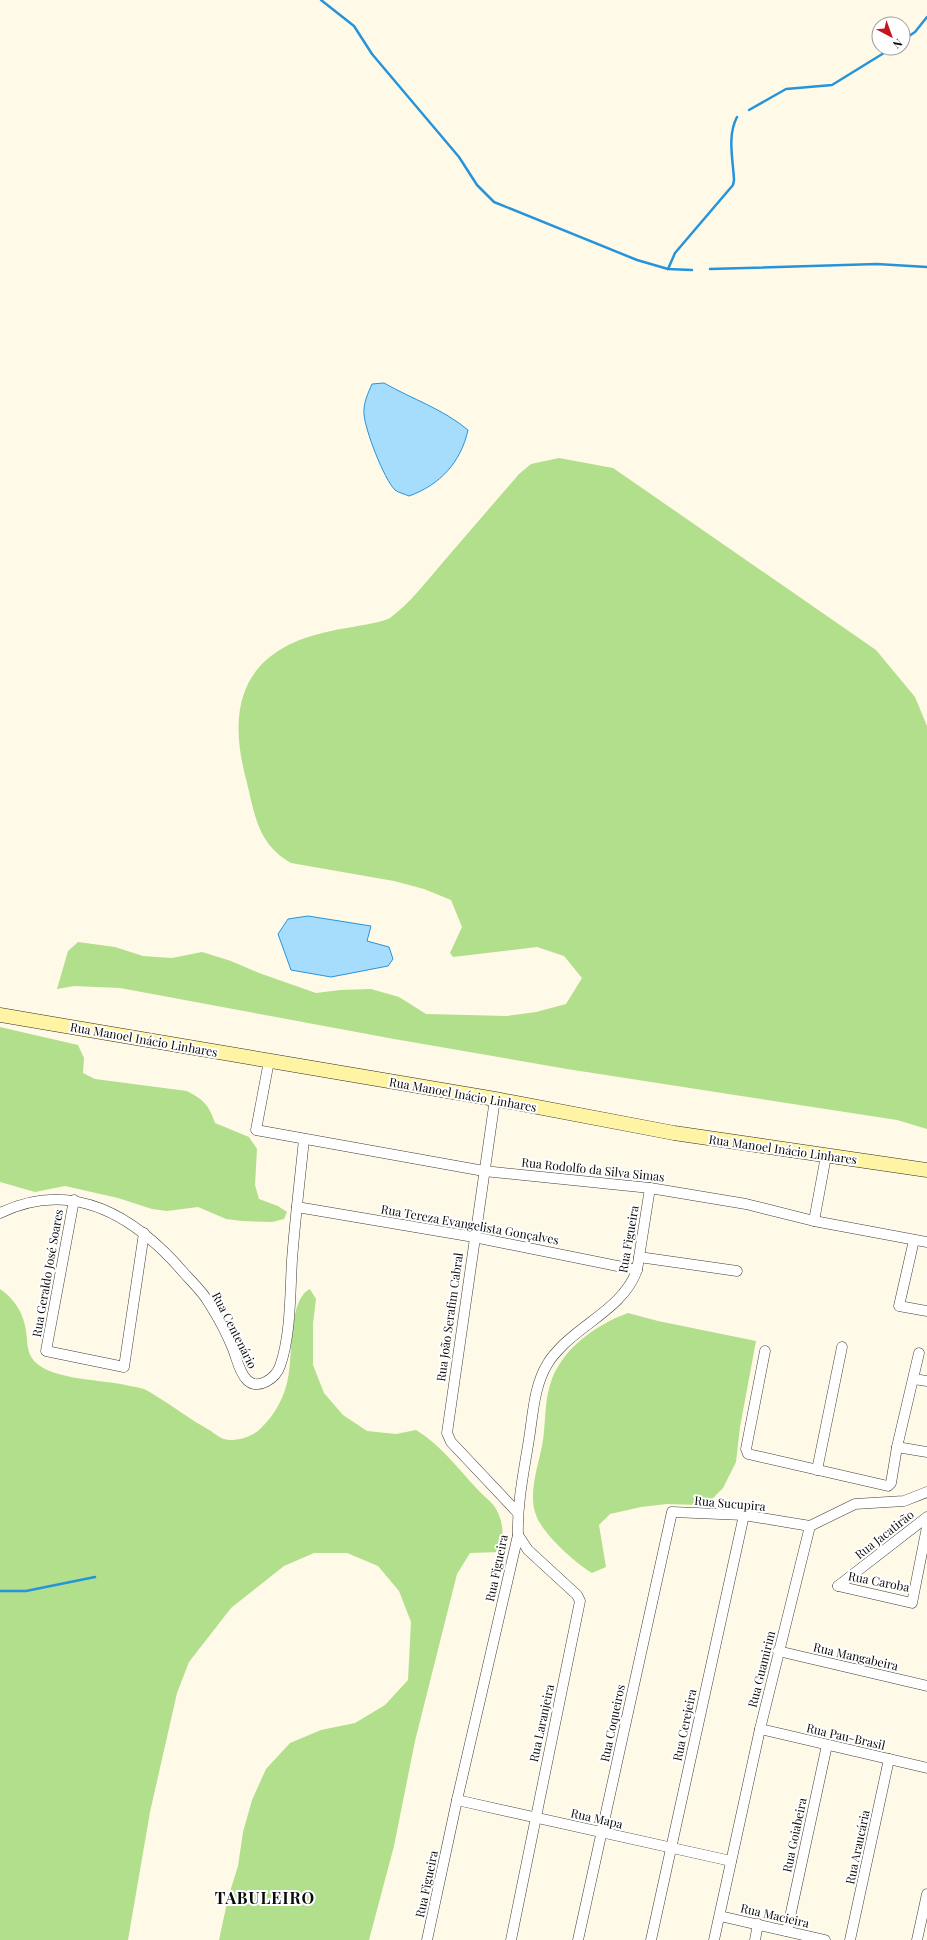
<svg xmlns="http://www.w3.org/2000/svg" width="927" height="1940" font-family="'Playfair Display',serif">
	<rect width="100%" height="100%" fill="#fffae8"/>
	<g fill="#b2df8b">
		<path d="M559,458L613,468L642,488L876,650L915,697L927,726V1129L897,1120L567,1069L394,1039L120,988L74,986L57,989L68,951L78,942L115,947L143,956L172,958L202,952L231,961L259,973L316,993L340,990L371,989L399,997L426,1014L507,1016L536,1012L566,1004L582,978L564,956L537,947L453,957L450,953L462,927L451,900L424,889L394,881L291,863C257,843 255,815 246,779C225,700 247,648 331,631C343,628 382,623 390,618C411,602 427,581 444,561C469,532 494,503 519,474L531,464Z"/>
		<path d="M0,1027L78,1045L84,1058L83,1073L95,1079L187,1091C204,1100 209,1105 215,1123L249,1137L257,1149L255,1185L259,1199L278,1206L287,1212L284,1219L272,1222L242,1221L226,1219L198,1207L167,1211L152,1209L118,1198L65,1186L35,1192L0,1182Z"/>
		<path d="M0,1289C14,1298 24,1314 26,1331C28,1343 26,1352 35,1362C55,1381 103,1379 130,1386C136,1387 143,1388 148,1391C169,1403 189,1419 211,1431C215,1434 220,1438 224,1439C236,1442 252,1437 260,1429C273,1417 283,1400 287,1383C294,1360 287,1300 310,1289L316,1299L313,1324V1365L324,1393L343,1415L367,1431L396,1434L416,1430C442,1446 459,1470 480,1492C489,1501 494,1503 499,1515C504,1528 503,1539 501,1552L470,1553L457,1574L415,1741L394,1846L369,1940H219L228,1898L238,1866L243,1832L252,1800L266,1769L290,1743L321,1730L355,1723L385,1705L408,1680L411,1622L399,1591L378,1566L347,1553H314L284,1566L231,1608L189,1662L177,1693L150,1812L128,1940H0Z"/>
		<path d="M628,1313L658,1321L756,1341L740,1427L736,1462L723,1488L712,1499L697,1505L667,1504L641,1507L610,1514L599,1525L606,1567L592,1573C575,1563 542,1533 536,1515C528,1494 538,1466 542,1446C546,1426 544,1404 550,1385C560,1350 595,1325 628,1313Z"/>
	</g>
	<g fill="#a6ddfd" stroke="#2694db">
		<path d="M384,383C412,399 443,409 468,430C461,462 440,485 409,496C405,494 399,493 395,490C384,479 365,430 364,414C363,404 368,393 372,384Z"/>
		<path d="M308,916L371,926L367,941L389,947L393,959L388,966L331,977L291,970L278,934L288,919Z"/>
	</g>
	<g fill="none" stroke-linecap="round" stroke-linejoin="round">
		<g stroke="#2694db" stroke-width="2.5">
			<path d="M321,0L354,26L372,54L459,157L477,185L494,202L637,260L668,269L692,270"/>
			<path d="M903,40L915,32L927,17"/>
			<path d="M749,110L786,89L832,85L892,48"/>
			<path d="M668,269L675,253L733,185L734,180C733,159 727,136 737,117"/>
			<path d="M710,269L877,264L927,267"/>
			<path d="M0,1591H26L95,1577"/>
		</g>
		<g stroke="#3d3d3d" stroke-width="11">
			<g id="minor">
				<path d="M269,1061L256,1130L484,1171L650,1188L746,1204L814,1221L927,1242"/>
				<path d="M495,1099L447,1433L451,1442L517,1512"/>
				<path d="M74,1200L46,1351L124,1367L144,1233"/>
				<path d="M297,1207L474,1237L637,1270"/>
				<path d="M0,1213C73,1178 136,1217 184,1273C192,1282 203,1292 209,1303C218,1317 227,1334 233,1349C237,1359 239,1372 247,1380C258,1391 276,1378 280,1366C291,1335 290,1293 292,1260C295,1220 300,1179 304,1139"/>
				<path d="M814,1221L826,1156"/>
				<path d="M914,1240L899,1306L927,1311"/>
				<path d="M639,1257L737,1271"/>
				<path d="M765,1351L746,1449L748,1454L888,1486L891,1483L897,1447L919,1353"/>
				<path d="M914,1379L927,1381"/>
				<path d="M897,1447L927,1452"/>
				<path d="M817,1470L842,1347"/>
				<path d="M838,1586L912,1603L927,1527"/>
				<path d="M838,1586L927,1517"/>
				<path d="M778,1651L927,1686"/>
				<path d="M760,1729L927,1768"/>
				<path d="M457,1800L731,1861"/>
				<path d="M720,1916L825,1940"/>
				<path d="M787,1931L827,1745"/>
				<path d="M427,1940L457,1800L518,1535C517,1503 524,1471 529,1439C533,1414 534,1385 548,1363C552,1356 558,1350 564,1344C589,1320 625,1304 637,1270L650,1188"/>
				<path d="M511,1940L580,1601L577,1595L528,1550L518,1535"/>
				<path d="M578,1940L672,1512L744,1515L810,1526"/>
				<path d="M651,1940L744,1515"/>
				<path d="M714,1940L760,1729L810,1526L855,1504L904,1501L927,1492"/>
				<path d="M755,1940L758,1924"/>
				<path d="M850,1940L889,1759"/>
				<path d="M917,1940L927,1894"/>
			</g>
		</g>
		<g stroke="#2c2c2c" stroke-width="15">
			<path id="secondary" d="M0,1015L495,1099L674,1133L927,1170"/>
		</g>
		<use href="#minor" stroke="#fff" stroke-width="10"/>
		<use href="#secondary" stroke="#fff4a3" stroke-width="14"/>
	</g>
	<g text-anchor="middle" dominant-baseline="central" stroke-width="4" stroke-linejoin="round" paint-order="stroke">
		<g font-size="12" fill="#0a0a0a" stroke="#fff">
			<text transform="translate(144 1039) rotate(10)">Rua Manoel Inácio Linhares</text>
			<text transform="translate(463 1094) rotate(10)">Rua Manoel Inácio Linhares</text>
			<text transform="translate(783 1149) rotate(8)">Rua Manoel Inácio Linhares</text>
			<text transform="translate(593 1169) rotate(6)">Rua Rodolfo da Silva Simas</text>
			<text transform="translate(470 1224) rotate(10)">Rua Tereza Evangelista Gonçalves</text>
			<text transform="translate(628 1239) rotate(-80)">Rua Figueira</text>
			<text transform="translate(47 1273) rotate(-80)">Rua Geraldo José Soares</text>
			<text transform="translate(449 1317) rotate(-82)">Rua João Serafim Cabral</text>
			<text transform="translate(235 1330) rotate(63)">Rua Centenário</text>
			<text transform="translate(730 1503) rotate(5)">Rua Sucupira</text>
			<text transform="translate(884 1534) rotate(-38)">Rua Jacatirão</text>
			<text transform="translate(496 1568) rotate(-78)">Rua Figueira</text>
			<text transform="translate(879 1581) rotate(11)">Rua Caroba</text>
			<text transform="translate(856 1656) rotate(13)">Rua Mangabeira</text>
			<text transform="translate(761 1669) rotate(-76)">Rua Guamirim</text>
			<text transform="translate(541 1723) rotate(-78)">Rua Laranjeira</text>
			<text transform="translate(612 1723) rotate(-78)">Rua Coqueiros</text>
			<text transform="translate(684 1725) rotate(-78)">Rua Cerejeira</text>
			<text transform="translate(846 1736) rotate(13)">Rua Pau-Brasil</text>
			<text transform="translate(597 1818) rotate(13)">Rua Mapa</text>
			<text transform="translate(794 1835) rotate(-78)">Rua Goiabeira</text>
			<text transform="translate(857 1847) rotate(-78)">Rua Araucária</text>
			<text transform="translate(426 1884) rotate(-78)">Rua Figueira</text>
			<text transform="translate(775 1915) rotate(13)">Rua Macieira</text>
		</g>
		<g font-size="16" font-weight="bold" letter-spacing="1" fill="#0a0a0a" stroke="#fff">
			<text x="265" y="1897">TABULEIRO</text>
		</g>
	</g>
	<g transform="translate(891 36) rotate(139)"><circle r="19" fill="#ffffff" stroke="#9d9d9d"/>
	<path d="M0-3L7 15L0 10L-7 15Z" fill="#c71520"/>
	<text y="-6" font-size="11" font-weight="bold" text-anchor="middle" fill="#0a0a0a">N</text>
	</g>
</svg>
